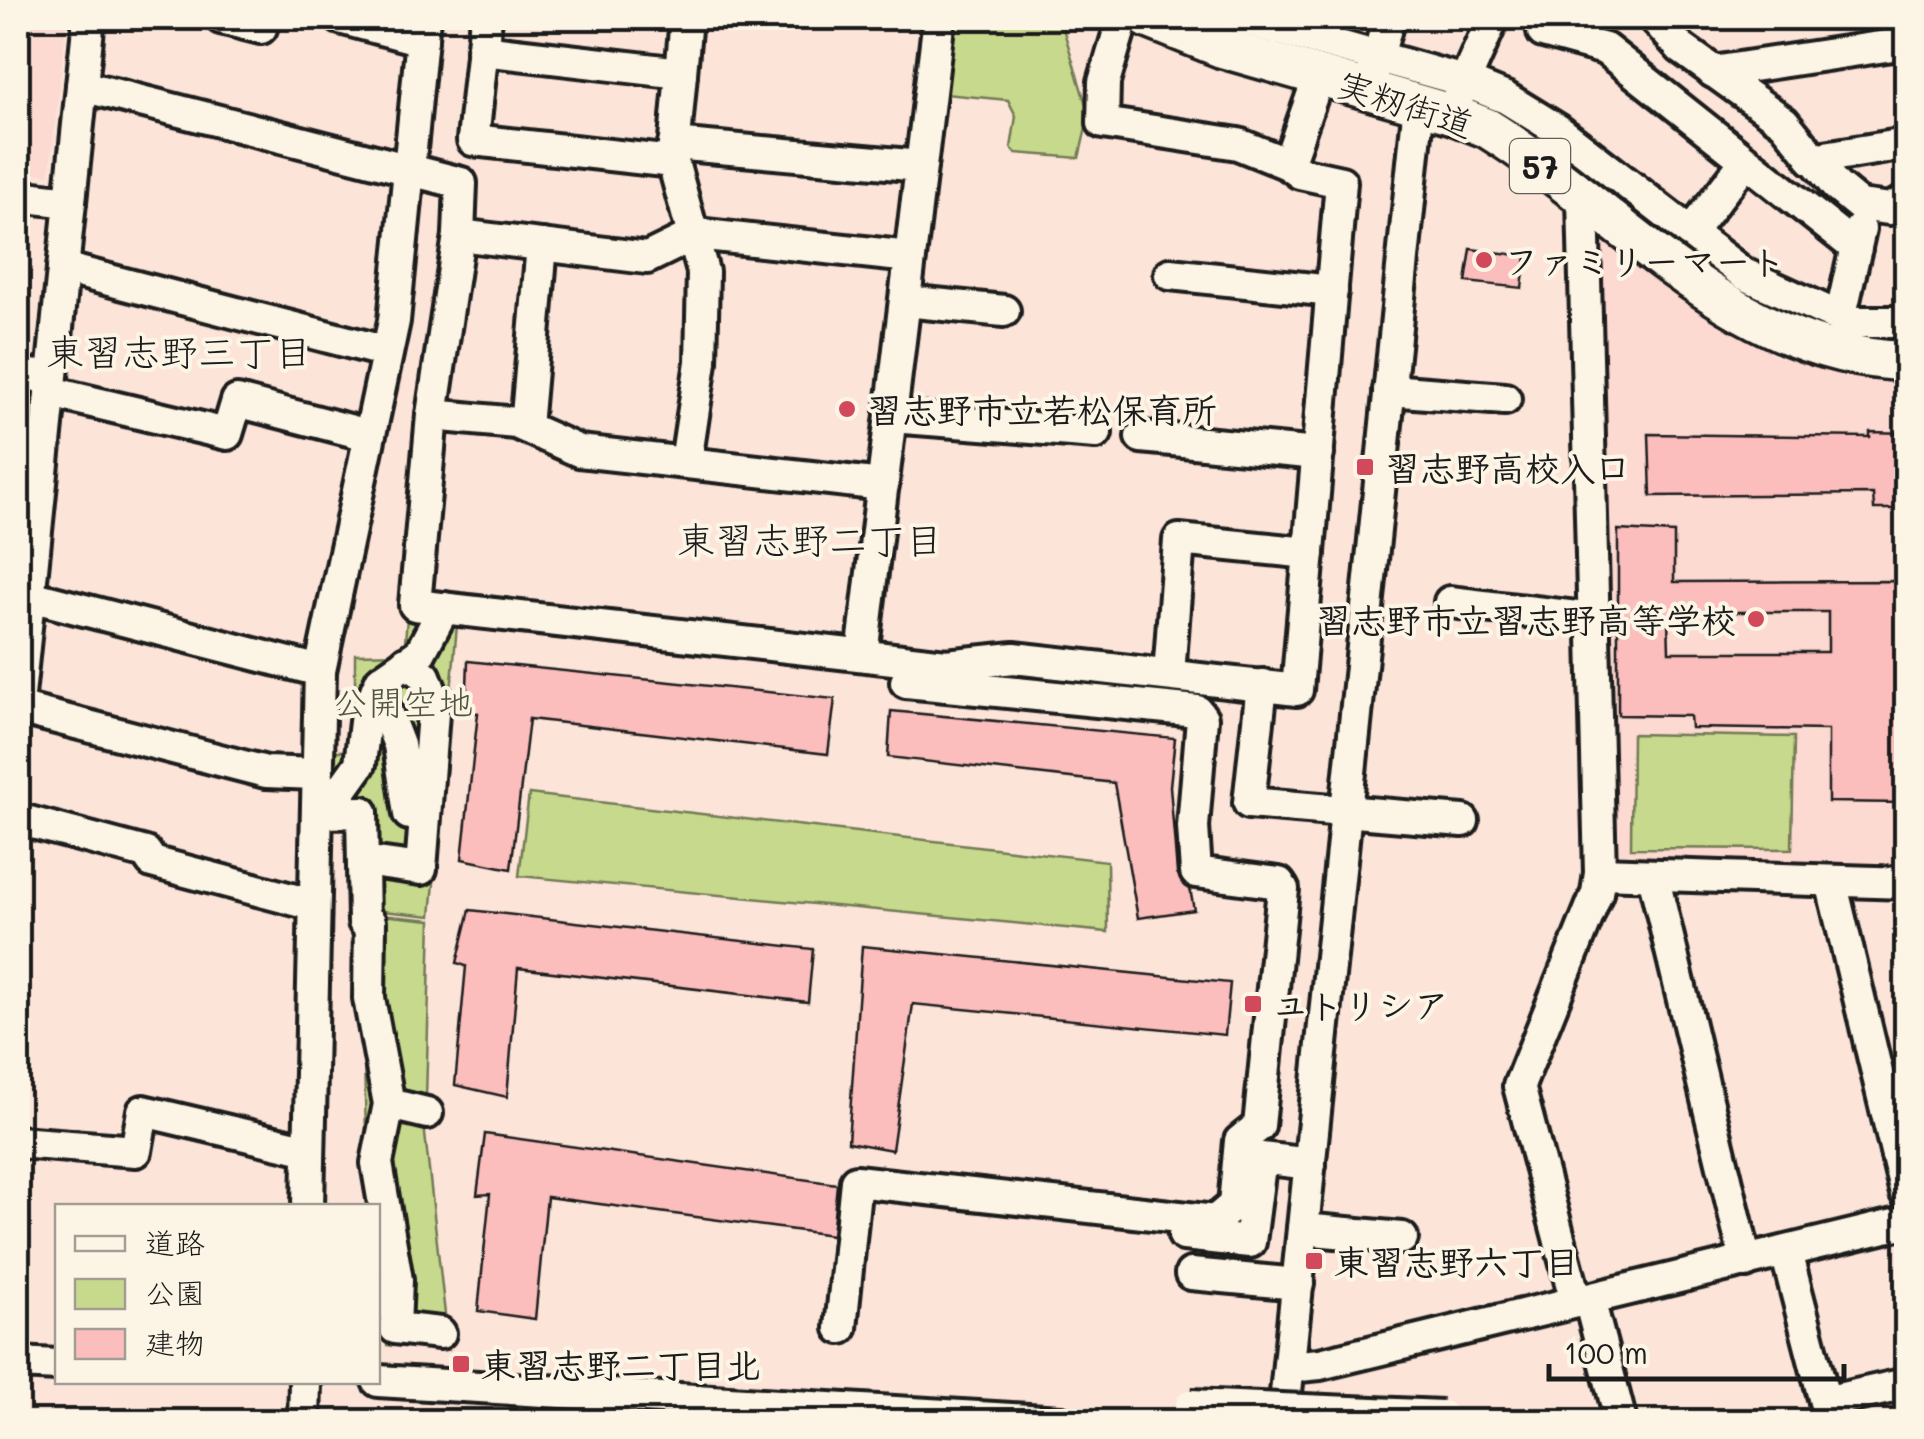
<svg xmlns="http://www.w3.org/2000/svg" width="1924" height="1439" font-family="Mali,'Klee One',sans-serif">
	<rect width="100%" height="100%" fill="#fce4d9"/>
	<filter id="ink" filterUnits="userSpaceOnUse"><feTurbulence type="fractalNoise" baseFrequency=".01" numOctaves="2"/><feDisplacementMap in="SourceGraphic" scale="20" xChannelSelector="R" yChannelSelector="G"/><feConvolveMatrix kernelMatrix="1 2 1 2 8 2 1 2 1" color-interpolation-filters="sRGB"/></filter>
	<g filter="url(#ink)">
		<g fill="#fcd9d1">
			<path d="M18,18H67L49,175L18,171Z"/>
			<path d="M1597,225L1774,356L1869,379H1906V868L1610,860Z"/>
			<path d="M18,386L36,388L18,565Z"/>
		</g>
		<g fill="#c7d98d" stroke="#727a54" stroke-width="2.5">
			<path d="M955,18H1060L1089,115L1079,158L1016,153L1011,148L1016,116L1008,100L944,94Z"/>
			<path d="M407,618L457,625L431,916L373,910L375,802L323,803V751H355V654L404,653Z"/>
			<path d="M1632,734L1794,737L1792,849L1631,848Z"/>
			<path d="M529,794L1107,861L1108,932L519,876Z"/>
			<path d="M370,914L431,920L425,1134L449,1350L387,1345L378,1261V1206L367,1169L361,954Z"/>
		</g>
		<g fill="#fbbebd" stroke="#1c1c1c" stroke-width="2.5" fill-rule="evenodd">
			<path d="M1471,249L1526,256L1522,288L1466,282Z"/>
			<path d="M1870,432L1906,433V509H1874L1873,494L1651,496L1649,434L1870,437Z"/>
			<path d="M1618,530L1674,533V582L1904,581L1906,803L1828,802V730L1691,728L1690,716L1618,715ZM1673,612H1828V652H1669L1668,619H1673Z"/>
			<path d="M468,661L835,699L828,754L529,719L511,869L462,859L478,713L466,712Z"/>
			<path d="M891,711L1175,738L1170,786L1177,873L1190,889L1194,910L1138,918L1114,783L888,757Z"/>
			<path d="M470,910L813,949L808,1002L518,968L507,1097L455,1085L466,966L457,963Z"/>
			<path d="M862,946L1230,983L1225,1035L913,1004L892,1150L848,1142Z"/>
			<path d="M485,1134L837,1184L832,1235L547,1197L535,1319L478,1311L490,1194L477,1195Z"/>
		</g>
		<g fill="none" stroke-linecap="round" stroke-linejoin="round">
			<g stroke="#1c1c1c" stroke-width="38">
				<g id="minor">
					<path d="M221,18L261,28L264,18"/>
					<path d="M340,18L422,40"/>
					<path d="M486,18L473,140L673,162"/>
					<path d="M686,18L673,162L703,272L701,362L686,462"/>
					<path d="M1123,18L1104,82L1103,123L1238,144L1288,164"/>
					<path d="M1239,18L1464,81L1506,98L1558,130L1744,274L1850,322H1906"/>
					<path d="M1545,18L1543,32L1605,49L1856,248"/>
					<path d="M1654,18L1681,48L1784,122L1836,186L1859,205L1890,209L1906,200"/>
					<path d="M482,50L681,73"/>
					<path d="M1713,72L1906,43"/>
					<path d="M1373,73L1389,18"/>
					<path d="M82,86L461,183L459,235L647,258L696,234L910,257"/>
					<path d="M1458,97L1493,18"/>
					<path d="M674,144L921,166"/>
					<path d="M1812,159L1906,144"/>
					<path d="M18,196L70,202"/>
					<path d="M1690,233L1745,162"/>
					<path d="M63,268L387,352"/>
					<path d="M1170,274L1332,291"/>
					<path d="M905,301L1004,311"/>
					<path d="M1840,319L1860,229"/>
					<path d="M18,374L51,377"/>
					<path d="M1389,390L1505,399"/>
					<path d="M50,392L227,434L237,401L368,435"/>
					<path d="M432,415L459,235"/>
					<path d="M891,417L1096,433"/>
					<path d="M526,427L542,245"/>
					<path d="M1141,437L1318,454"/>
					<path d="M883,485L579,451L516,423L432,415L415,605L946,665L1014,658L1297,690L1341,182L1300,173L1288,164L1319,76"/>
					<path d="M30,596L320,671"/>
					<path d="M1450,602L1594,619"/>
					<path d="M862,655L939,18"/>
					<path d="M1169,675L1179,540L1309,553"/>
					<path d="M1262,685L1249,803L1463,821"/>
					<path d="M377,688L399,745L409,814"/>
					<path d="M18,705L89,18"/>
					<path d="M18,708L266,772L315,774"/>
					<path d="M18,819L146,853L152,862L314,905"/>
					<path d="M363,861L421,869L434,700L425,676L406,662"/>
					<path d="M1600,873L1906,883"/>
					<path d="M1653,875L1746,1262"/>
					<path d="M1831,881L1906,1193"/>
					<path d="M389,1104L427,1113"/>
					<path d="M18,1142L136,1151L143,1111L309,1150"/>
					<path d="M308,1206L320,671L394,321L424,18"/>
					<path d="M1303,1229L1402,1238"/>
					<path d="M1184,1235L1250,1242L1261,1158L1310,1164"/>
					<path d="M1786,1252L1825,1402L1906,1384"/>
					<path d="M1191,1274L1298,1284"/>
					<path d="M1589,1299L1621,1422"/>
					<path d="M1576,1302L1519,1086L1597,893L1600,873L1583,199"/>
					<path d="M841,1328L856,1181L1215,1221L1234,1205L1240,1141L1259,1126L1283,889L1279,883L1196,872L1193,827L1202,718L1197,711L906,682"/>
					<path d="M440,1333L395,1328L397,1280L377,1163L389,1104L369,998L370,922H364L362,812L325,813L360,764L366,714L381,680L420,653L444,608"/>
					<path d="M18,1363L58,1365"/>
					<path d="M1289,1367L1320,1364L1906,1222"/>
					<path d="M378,1381L1061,1422"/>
					<path d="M304,1422L305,1382"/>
					<path d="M1283,1422L1419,104"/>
				</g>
			</g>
			<g stroke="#1c1c1c" stroke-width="45">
				<path id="major" d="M1147,18L1222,48L1452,114L1487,128C1622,212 1736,357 1906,361"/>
			</g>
			<use href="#minor" stroke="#fcf5e5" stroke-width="30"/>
			<use href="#major" stroke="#fcf5e5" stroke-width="38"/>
			<g stroke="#1c1c1c" stroke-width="38" stroke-linecap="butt">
				<path id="minor-bridge" d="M1191,1405L1442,1416"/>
			</g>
			<use href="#minor-bridge" stroke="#fcf5e5" stroke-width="30"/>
		</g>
	</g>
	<g fill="#d1495b" stroke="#fcf5e5" stroke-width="4">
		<circle cx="1484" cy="260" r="10"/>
		<circle cx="847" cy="409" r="10"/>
		<rect x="1355" y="457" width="20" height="20" rx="5"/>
		<circle cx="1756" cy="619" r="10"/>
		<rect x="1243" y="994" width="20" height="20" rx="5"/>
		<rect x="1304" y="1251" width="20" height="20" rx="5"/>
		<rect x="451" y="1354" width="20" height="20" rx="5"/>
	</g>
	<g text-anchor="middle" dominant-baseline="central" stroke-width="8" stroke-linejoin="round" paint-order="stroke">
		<rect fill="#fcf5e5" stroke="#5f5d58" stroke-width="2.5" x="1510" y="139" width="60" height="54" rx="8"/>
		<g font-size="32" font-weight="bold" fill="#1c1c1c">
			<text x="1540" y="166">57</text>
		</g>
		<g font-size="35" fill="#1c1c1c" stroke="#fcf5e5">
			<text transform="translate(1406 103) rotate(18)">実籾街道</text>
		</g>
		<g font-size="35" font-weight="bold" fill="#1c1c1c" stroke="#fcf5e5" text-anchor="start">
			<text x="1504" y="260">ファミリーマート</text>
			<text x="867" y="409">習志野市立若松保育所</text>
			<text x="1385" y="467">習志野高校入口</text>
			<text x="1736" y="619" text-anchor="end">習志野市立習志野高等学校</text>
			<text x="1273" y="1004">ユトリシア</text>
			<text x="1334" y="1261">東習志野六丁目</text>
			<text x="481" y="1364">東習志野二丁目北</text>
		</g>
		<g font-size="35" fill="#4f553e" stroke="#fcf5e5">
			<text x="403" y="701">公開空地</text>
		</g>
		<g font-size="38" fill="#1c1c1c" stroke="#fcf5e5">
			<text x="179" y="351">東習志野三丁目</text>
			<text x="810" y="539">東習志野二丁目</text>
		</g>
	</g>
	<rect width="1924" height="1439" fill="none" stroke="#fcf5e5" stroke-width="60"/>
	<rect x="30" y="30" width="1864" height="1379" fill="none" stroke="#1c1c1c" stroke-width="4" filter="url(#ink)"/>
	<rect x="55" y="1204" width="325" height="180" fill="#fcf5e5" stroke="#a29e95" stroke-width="2.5"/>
	<rect x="75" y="1236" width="50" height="15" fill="#fcf5e5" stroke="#a29e95" stroke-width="2.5"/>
	<text x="145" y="1254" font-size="30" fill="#1c1c1c">道路</text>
	<rect x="75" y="1279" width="50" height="30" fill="#c7d98d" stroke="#a29e95" stroke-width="2.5"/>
	<text x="145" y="1304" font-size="30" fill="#1c1c1c">公園</text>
	<rect x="75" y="1329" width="50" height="30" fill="#fbbebd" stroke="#a29e95" stroke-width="2.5"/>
	<text x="145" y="1354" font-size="30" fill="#1c1c1c">建物</text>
	<path d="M1549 1364v15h295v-15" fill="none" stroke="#1c1c1c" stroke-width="5"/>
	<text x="1564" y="1364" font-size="30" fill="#1c1c1c" stroke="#fcf5e5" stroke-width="8" paint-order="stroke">100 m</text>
</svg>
